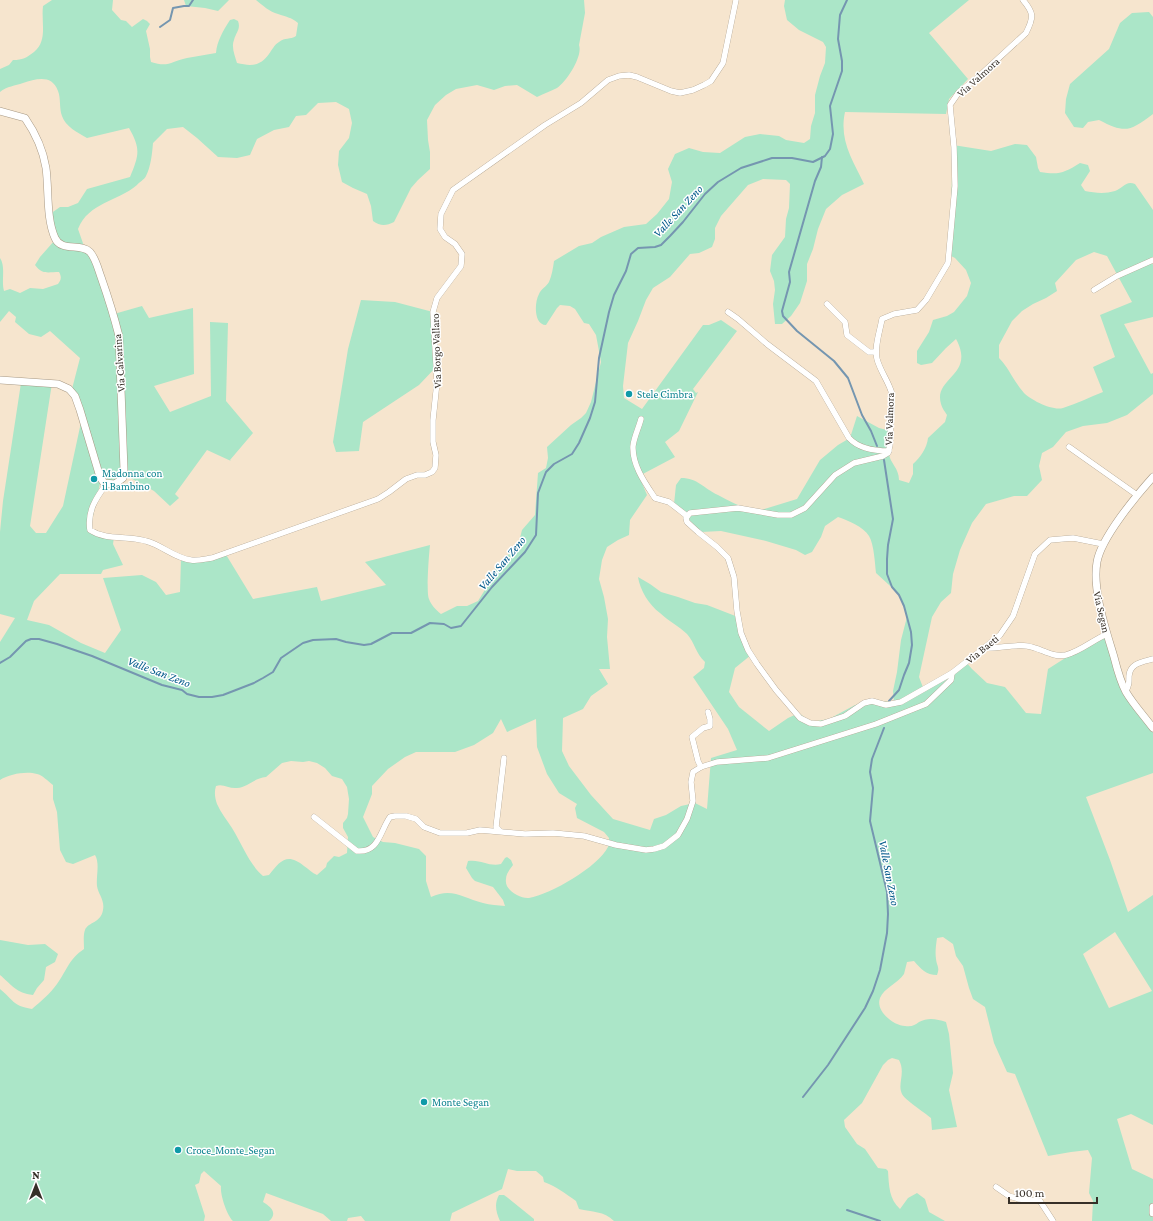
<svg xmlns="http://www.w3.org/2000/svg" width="1153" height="1221" font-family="'Crimson Pro',serif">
	<rect width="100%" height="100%" fill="#f6e5ce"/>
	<g fill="#abe6c8" fill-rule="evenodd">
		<path d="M52,0H113L112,10L121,20L126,21L132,27L143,19L147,21L150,24L146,31L150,49V57L151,62C169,68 171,61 187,58C197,56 206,55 216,53C217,41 223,31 230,20L234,19L238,21C241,29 236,32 234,40C231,47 235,56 237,63C250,66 260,67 269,54C272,50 274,45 279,42C285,37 290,40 296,36L298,23C291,17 286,17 278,14C270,12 262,5 256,0H584L585,13L579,45C583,56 567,81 557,88C551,91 543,94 537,97L517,85L505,86L494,90L477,85L456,89L446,95L435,105L427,120L428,140L430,152V169L418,180L411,188L394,222C386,226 380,226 373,221L371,206L367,194L353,188L342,182L338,165L339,151L349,138L352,123L349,109L336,102L318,103L306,115L296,116L289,127L274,130L257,139L250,155L237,158L218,157L197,138L183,127L167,129L153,143C152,154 151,166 146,176C144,180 139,182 137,185C117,202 89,202 78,229L85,249L90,252L114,314L142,306L149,318L193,308L194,374L154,386L170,412L211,396L210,322L228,323L226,401L253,433L230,460L231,461L207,450L175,494L179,498L170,506L154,491L125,475L119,480L109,481L102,474L90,530L114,537L113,544L123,565L103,570L101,574H60L34,601L27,620L49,625L81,643L105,653L121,630L103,578L142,575L156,582L166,595L180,592L181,558L192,561L225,553L253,599L317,587L321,601L386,585L365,562L430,545C429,554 426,593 429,599C431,605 436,610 441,614L457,606H467L478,601L491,580L493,572L502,560L518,546L522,530L535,515L538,473L546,468L548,458L547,447L571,425L581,418L586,413L591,402L601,362L596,335L589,324L584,323L575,309L570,306L560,305L557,308L546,325C534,325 534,303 539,294C541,289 546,287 549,282C552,275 553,268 554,261L579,246L592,243L601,237L624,227L646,224L657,214L669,199L672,182L668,169L675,154L689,148L703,152L720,153L745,137L760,134L779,136L786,140L804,143L810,139L811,126L815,113V95L820,76L825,63L826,47L823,42L799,30L787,20L784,6L785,0H969L929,33L968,79L949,99L946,114L845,112C839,140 852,159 864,184L842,195L826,209L818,229L813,249L807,264V281L800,303L791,316L782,324H775L773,304L775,290L774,281L770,271L772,255L785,237L786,219L789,208L790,184L786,180L763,179L748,185L721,216L715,228V239L712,247L699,253L690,254L670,277L653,288L646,300L638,321L628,343L623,386L624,398L642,409L703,325H709L721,320L737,331L693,389L696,393L698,392L679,431L665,442L675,457L639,476L647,495L630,520L629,535L618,540L607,547L602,560L599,579L604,597L608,619L607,637L610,669H599L608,684L591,696L583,709L563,718L562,751L569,766L591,795L613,819L650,830L654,819L666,815L681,806L695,803L707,809L711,758L737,750L728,729L693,677L704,668L705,662C696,654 695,643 687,634C679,626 668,621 660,613C649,605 640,590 638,577L650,584L661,592L678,597L695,603L707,605L738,617L751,655L735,668L729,692L739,707L769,731L788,718L799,713L811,722L829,719L855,705L871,701L894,702L893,691L897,672L901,640L907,617L900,595L876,573C875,564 874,544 869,536C864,527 847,520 838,517L825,526L821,537L812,552L805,555L796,550L766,541L721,531L701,532L674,504L676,485L681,478C698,478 703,488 718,495C730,502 743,507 755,512L797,499L820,460L838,445L850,438L857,416L879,428L891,431C890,438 888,447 889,454C890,463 899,468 899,480L909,483L913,474V464C920,458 927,448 928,438L945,422L947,415C945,412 942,408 941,404C933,377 976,376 956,339L946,348L932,363L921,365L917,363V351L929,332L933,320L947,316L954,312L967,296L971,283L966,270L955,258L947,254L951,207L953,145L991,151L1015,144L1027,145L1036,157L1038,168L1040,172C1059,175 1064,173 1080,163L1088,165L1090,171L1081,185L1085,191C1095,193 1105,194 1115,191C1123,188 1126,180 1135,184L1153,210V257L1150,258L1153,265V317L1124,324L1151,374L1153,373V394L1127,415L1107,423L1083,426L1066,432L1053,447L1042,453L1039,466L1042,480L1027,496H1014L986,504L972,523L960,550L953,574L951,593L941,602L932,617L919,677L924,690L966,662L972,669L987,683L1005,687L1026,713L1041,714L1048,669L1106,632L1115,668L1153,730V773L1086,797L1110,860L1128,912L1153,895V1125L1131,1114L1117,1119L1132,1169L1153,1179V1221H1092L1093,1201L1089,1193L1092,1158L1088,1150L1071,1152L1048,1156L1015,1074L1007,1072L994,1043L985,1007L973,999L969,988L963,966L956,956L953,944L943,937L937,938C936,945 935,952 936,959C937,967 940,967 937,975C926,975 921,969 914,961L907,962C906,966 905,970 904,974C898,983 884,988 880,998C875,1011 894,1026 905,1026C912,1027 915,1025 919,1022C928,1017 937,1019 946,1022L949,1034L953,1073L949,1090L957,1127L932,1130L931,1118C925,1113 904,1099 902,1094C897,1084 906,1073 899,1060L892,1058L888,1060L883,1065L862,1103L844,1120L845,1127L857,1144L865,1149L878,1168L886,1169L888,1171C889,1186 889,1199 900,1209L908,1198L917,1193L925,1199L929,1212L945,1221H614C604,1211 592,1212 579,1209L576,1201C566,1194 556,1186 544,1182L543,1177L536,1171H517L508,1169L502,1189L452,1213L450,1221H365L361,1216L348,1218L347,1221H331L323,1214L266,1193L263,1202C271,1207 278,1213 269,1221H233C227,1215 220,1195 221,1186L204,1171L201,1174L199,1183L195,1185L205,1216L204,1221H0V989C15,1001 11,1005 32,1009C41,1001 50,994 57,984C67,970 69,959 84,949C84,943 83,935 85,930C88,922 101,923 103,910C105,900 98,894 97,886C96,876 100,863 95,855L73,864L66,862L60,850L57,812L53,799V785C48,781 42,775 37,774C26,771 10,774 0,780V642L15,618L0,614V532L3,501L21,383H52L30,526L36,533H46L63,506L83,413L72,389L80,358L50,331L41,337L29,334L15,322L16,317L9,311L0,322V258C6,267 1,280 4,291L10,289L20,293L30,288L43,289L58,284C61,280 62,277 59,272C48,272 42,275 35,265L40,257L55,240L50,214L60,207H68L78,203L87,189L130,177C139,155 141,149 129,128L87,138C78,133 65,126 62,116C59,108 61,98 58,91C52,74 36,79 23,83C15,86 7,86 0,92V69L9,65L13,60C23,60 26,58 34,52C48,40 41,23 43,6ZM1094,252L1107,256L1132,302L1100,315L1115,357L1093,367L1103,392C1090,397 1076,404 1063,408C1052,411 1031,400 1024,393C1014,382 1009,368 999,358V345L1012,321L1022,311L1033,304L1046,298L1057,291L1055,283L1076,260ZM501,719L507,732L536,719L537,747L547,774L559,793L577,804L575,808L577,818L604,832L609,838C609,841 609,845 608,847C598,867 551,894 529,898C520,899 504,890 506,879C506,874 510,869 513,865L511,860L507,857L505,858L501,864C489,867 481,859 468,861L466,868L472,878L475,881L493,887L503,900L505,906C498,905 490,905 483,903C463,898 452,887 431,897L426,881V856L419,849L395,843L383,842L373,837L363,817L372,794V786L388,769L405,757L416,752H455L474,745L493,733ZM291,761L303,762L309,761L317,763L325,768L332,776L342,779L347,787L349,799L348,814L347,818L343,823V828L348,837L347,853L339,857L334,856L327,863L326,867L317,875C312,873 309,869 304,866C287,852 280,861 269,875L263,876C249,864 242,844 232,828C227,820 221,813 217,804C215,798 214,792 216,786C223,783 229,789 237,788C248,787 254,778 266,777L282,763ZM1115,932L1152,991L1109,1008L1083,954Z"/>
		<path d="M184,0H229L218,11L205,8L186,6Z"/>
		<path d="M1149,12L1153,17V114C1130,131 1126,134 1099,120L1088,122L1083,128L1074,127L1065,113L1066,99L1070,84L1109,49L1120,23L1132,13Z"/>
		<path d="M361,300L395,302L433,312L437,366L419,385L363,422L359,451L336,452L333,442L348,349Z"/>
		<path d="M0,940L28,945L45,944L58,954L55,962L46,967L44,980L37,988L33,995C16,993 12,985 0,975Z"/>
		<path d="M499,1195H504L508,1198L534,1219V1221H500C496,1212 494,1204 499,1195Z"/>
	</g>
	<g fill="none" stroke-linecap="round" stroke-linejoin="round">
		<g stroke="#7596b0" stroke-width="2">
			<path d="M160,27L170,20L173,8L184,6H189L193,0"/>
			<path d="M822,157L821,167L815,181L789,272L790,282L782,311L783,316L797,331L834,361L848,378L862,415L871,431L877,446"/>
			<path d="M884,460L893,519L888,545L887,559V574L892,587L899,595L904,606L911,632L912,645L909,663L904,675L899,690L889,701"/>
			<path d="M0,663L10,657L26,641L31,639H39L57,644L92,656L162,685L182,690L187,694L199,697H212L223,695L254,683L263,678L273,672L281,658L303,643L313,640L336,639L346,642L364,645L371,644L392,633H411L430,623L444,624L451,628L461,626L492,587L525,552L536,535L538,493L546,472L554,464L572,454L579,443L590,418L595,402L599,358L609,312L614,295L626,271L631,254L638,248L655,247L661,245L670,236L683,222L705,194L718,182L741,168L772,158H792L813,162L825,156L830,149L833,134L830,106L842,71V61L838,39L840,15L847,0"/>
			<path d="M803,1097L828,1065L865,1008L873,991L880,970L887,933L888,914L887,892L870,821L873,788L870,772L872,759L884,728"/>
			<path d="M847,1210L880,1221"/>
		</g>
		<g stroke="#a79883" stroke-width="6">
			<g id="minor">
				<path d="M1023,0C1034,13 1034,17 1026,33L977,78L959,92L950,105L954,147L955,186L948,263L926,300L917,310L894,314L882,319C880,331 874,347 877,359C880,371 889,382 892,394L890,445L888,453L883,456L854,463L835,475L805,508L791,515H778L738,508L690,513L686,518L687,522L698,532L717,547L728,558L734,577L737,611L741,633L748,650L757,664L776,690L800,718L810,723L821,724L845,716L864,703L872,701L886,705L901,702L952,673L984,648L1000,635L1013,616L1035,554L1050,540L1073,538L1103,544"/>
				<path d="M1094,290L1117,276L1153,260"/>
				<path d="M827,304L845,322L847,335L869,352H876"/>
				<path d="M728,312L738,319L767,344L816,381L849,438C858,448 874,451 889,451"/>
				<path d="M641,419C639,427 634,437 633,446C632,465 645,483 655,498L669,502L687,516"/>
				<path d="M1069,447L1137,495"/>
				<path d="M107,483C96,498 87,511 90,530C107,541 126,535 146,541C162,545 174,558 191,560C198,561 205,559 212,558L378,499L389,492L406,479L417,475H425L432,472L435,468L436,455L433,442V420L437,382L433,312L437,298L461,266L462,254L455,244L445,237L440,229L441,214L453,190L545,125L581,103L608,80L619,76L629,75L637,77L671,91L680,93L693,90L704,85L711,81L723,63L736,0"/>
				<path d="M984,648C999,649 1013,644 1027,646C1041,648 1052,658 1066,655C1081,651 1093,640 1107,634"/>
				<path d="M1126,691C1129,685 1129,683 1129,676C1130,663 1142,662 1153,659"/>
				<path d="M701,767L698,761L692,737L703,728L710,726V719L708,712"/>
				<path d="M314,817L357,851C379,853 380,831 390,817L395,816H406L416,819L424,827L440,833H467L480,830L525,834L553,833L584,836L616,845L646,850L654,849L664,846L678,835L687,819L693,801L691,782L693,772L701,767L717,762L768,758L876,724L926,704L951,680L952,673"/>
				<path d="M500,831L496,827L504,758"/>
				<path d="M996,1187L1009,1196L1019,1199L1040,1201L1053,1221"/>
			</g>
		</g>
		<g stroke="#a79883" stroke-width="8">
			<g id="tertiary">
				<path d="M0,111L25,118C36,134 43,149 46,168C49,190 46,218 55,238C61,252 81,243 90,252C96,259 98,269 101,277C108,297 114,316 119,336L124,470L123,478L115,484L104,483L100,477L80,410L75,396L69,389L58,384L0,380"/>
				<path d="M1153,477C1136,496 1101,538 1097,562C1092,590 1106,630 1114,657C1117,669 1120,681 1126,692C1133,704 1144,716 1153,728"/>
				<path d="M1153,1207V1213"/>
			</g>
		</g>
		<use href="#minor" stroke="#fff" stroke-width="5.5"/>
		<use href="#tertiary" stroke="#fff" stroke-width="7"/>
	</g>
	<g fill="#0f9aa8" stroke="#fff" stroke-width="1.5">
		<circle cx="629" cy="394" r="4"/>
		<circle cx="94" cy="479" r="4"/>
		<circle cx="424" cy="1102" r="4"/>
		<circle cx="178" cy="1150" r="4"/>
	</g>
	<g text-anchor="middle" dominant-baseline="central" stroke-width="3" stroke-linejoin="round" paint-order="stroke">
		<g font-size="11" fill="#362f27" stroke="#fff">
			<text transform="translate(978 77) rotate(-42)">Via Valmora</text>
			<text transform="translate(436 351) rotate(-92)">Via Borgo Vallaro</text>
			<text transform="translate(119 363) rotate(-94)">Via Calvarina</text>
			<text transform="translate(889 419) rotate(-88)">Via Valmora</text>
			<text transform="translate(1102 612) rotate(77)">Via Segan</text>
			<text transform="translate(982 649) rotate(-39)">Via Baeti</text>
		</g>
		<g font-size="11" fill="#0d838f" stroke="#fff" text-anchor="start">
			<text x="637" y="394">Stele Cimbra</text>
			<text x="102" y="473">Madonna con<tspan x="102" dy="13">il Bambino</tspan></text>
			<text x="432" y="1102">Monte Segan</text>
			<text x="186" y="1150">Croce_Monte_Segan</text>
		</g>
		<g font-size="12" font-style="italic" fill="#00598a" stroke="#fff">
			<text transform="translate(678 211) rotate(-47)">Valle San Zeno</text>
			<text transform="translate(502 563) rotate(-50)">Valle San Zeno</text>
			<text transform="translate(159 672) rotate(21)">Valle San Zeno</text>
			<text transform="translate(889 873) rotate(79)">Valle San Zeno</text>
		</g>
	</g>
	<g transform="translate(36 1185)" stroke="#ffffff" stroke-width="3" paint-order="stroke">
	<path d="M0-3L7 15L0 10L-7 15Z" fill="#362f27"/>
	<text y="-6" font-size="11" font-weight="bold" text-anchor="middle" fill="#362f27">N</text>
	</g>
	<path d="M1009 1197v6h88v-6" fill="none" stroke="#362f27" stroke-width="2"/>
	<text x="1015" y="1197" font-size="12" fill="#362f27" stroke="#ffffff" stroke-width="3" paint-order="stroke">100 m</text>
</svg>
